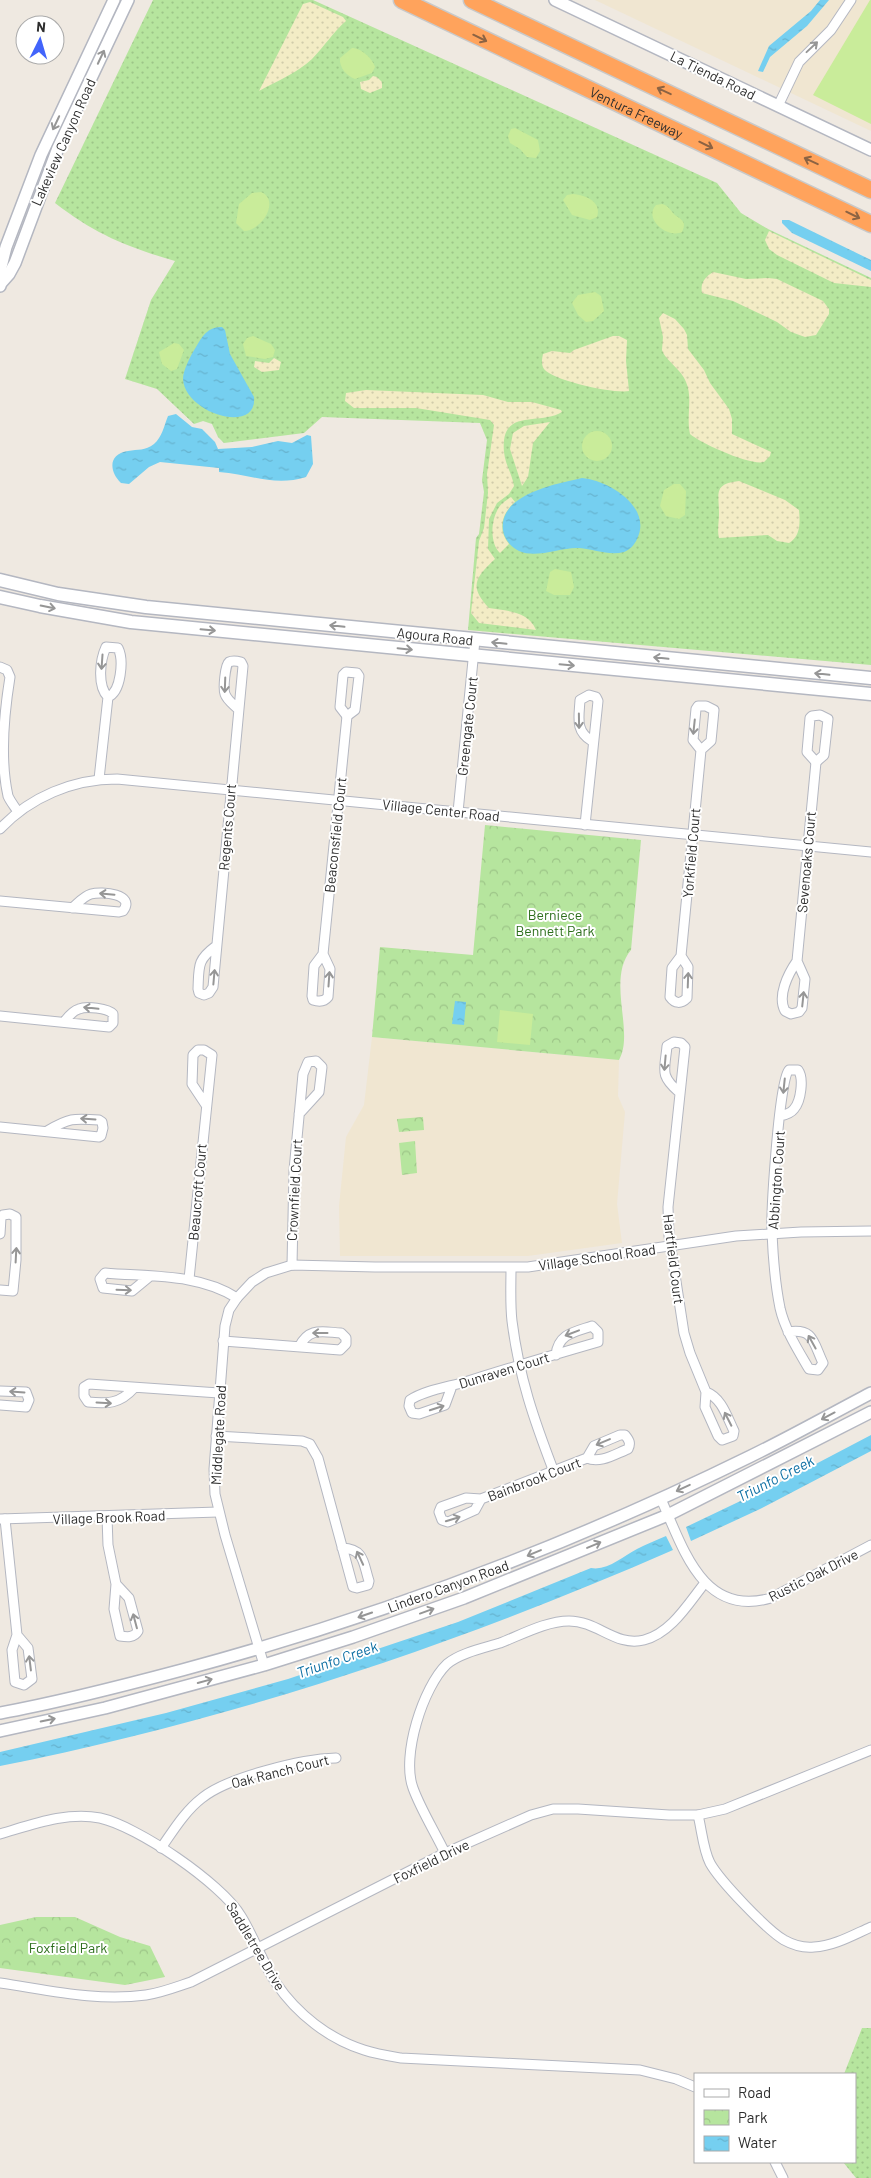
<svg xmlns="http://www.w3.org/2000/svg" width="871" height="2178" font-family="Barlow,sans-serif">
	<defs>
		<pattern id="grass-dots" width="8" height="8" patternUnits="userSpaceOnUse" patternTransform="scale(1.25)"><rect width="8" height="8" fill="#b6e59e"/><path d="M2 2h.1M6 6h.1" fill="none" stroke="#9dc588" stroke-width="1.8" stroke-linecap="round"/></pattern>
		<pattern id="sand-dots" width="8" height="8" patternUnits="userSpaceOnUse" patternTransform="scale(1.25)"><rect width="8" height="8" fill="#f3ecc5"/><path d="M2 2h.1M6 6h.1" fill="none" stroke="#d1cbaa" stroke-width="1.8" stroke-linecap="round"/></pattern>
		<pattern id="park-crowns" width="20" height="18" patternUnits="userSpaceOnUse" patternTransform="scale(1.25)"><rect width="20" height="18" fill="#b6e59e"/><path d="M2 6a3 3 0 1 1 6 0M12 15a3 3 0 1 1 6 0" fill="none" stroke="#9dc588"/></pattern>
		<pattern id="water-ripples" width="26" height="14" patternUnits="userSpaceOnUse" patternTransform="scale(1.25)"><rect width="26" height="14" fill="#75cff0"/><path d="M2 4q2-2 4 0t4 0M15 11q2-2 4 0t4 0" fill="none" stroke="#66b2ce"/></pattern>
	</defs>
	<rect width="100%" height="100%" fill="#efe9e1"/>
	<g fill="#f0e6d1">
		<path d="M595,0H871V131Z"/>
		<path d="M372,1037L619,1060L618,1096L625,1112L617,1204L622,1243L528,1256H340L339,1206L346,1137L364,1105Z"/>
	</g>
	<g fill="url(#grass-dots)">
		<path d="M153,0H313L717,183L741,213L768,229L871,278V665L468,630L476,538L479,534L484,492L482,480L487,440L480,423L322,417L304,433L224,443L218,437L212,424L203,421L194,424L157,389L125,379L151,300L175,261C127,247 95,234 55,203Z"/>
		<path d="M862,2028H871V2178H856L843,2162H855V2074H844Z"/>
	</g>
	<g fill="url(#sand-dots)">
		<path d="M310,2L343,17L346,21C333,32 324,47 312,59C297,73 277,81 259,91L303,4Z"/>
		<path d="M373,76L377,77L382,82V88L370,93L361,89L360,82L369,80Z"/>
		<path d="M769,231L871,280V287L834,283L777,255L769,249L765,240Z"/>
		<path d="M713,272L746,279L768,278L777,279L823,301L829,309V314L816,335L805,337L791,332L777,322L733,301L702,293C700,283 705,277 713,272Z"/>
		<path d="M663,313L675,319L684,329L687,335L688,349L704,370L710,383L729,409L732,419V434L771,452L770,456L764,462C751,466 700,443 690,434C686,416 693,398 686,382C682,370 665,360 662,350L663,337L659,318Z"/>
		<path d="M613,336H619L627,340L626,361L629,391C615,394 553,381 544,369C541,364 542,359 543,354L552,351L570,353L574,350Z"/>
		<path d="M274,358L281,362L279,370L262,372L254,367L255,361L269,363Z"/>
		<path d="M366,390L483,395L508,402H532L561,410L562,412C539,426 500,407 504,452C505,464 512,474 514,486L509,494L497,503L489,519L488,549L495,559C476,577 468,586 489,608C507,611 529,611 536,630L479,623L471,613L479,541L484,528L488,493L487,474L494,425L490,420L416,408H354L345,401L346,393Z"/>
		<path d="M550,422L533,443L528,477L522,486L510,449L513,433L524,426Z"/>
		<path d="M739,481L785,500L799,510C800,522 801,536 789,543L777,541L768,535L719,538C717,530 719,522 719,514C719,493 713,484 739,481Z"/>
		<path d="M511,497L515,502C502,513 497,530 509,544L500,553C490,544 491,522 497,511C499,505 505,501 511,497Z"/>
	</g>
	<g fill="url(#park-crowns)">
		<path d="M485,825L641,840L631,950C606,980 635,1032 619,1060L372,1037L380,947L473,955Z"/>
		<path d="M423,1117L424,1130L399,1132L397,1119Z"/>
		<path d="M415,1141L417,1173L402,1175L399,1143Z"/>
		<path d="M36,1917H75L120,1937L150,1946L165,1977L125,1985L0,1968V1925Z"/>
	</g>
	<g fill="#c9ec9a">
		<path d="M870,0H871V124L813,95Z"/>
		<path d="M352,48C361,48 372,58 375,67L372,73L355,79C347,76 339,68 340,58Z"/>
		<path d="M515,128L538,140L540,151L536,158L527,157L520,149L510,143L508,136L511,129Z"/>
		<path d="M261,192C281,201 261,231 244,231L236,223L239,204L252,193Z"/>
		<path d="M573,194C586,195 602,202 597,217L590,220L572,215L563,200L567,195Z"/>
		<path d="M662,204C669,206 670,210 675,215C682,220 687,222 682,232C668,239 643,219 656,205Z"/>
		<path d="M595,292L601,296L604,311L593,321L586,322L578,315L572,303L578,295Z"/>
		<path d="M253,336L271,344L275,350L273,357L265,359L246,356L243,344L247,338Z"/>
		<path d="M174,343L179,344L184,350L177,369L171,371L162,364L159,352Z"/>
		<circle cx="597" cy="446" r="15"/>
		<path d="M674,484H680L686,491L685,515L679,519L666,516L660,506L664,490Z"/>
		<path d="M555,569L571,572L574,587L570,595H554L546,591L550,572Z"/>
		<path d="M500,1010L533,1014L530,1045L497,1042Z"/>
	</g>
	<g fill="url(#water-ripples)">
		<path d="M820,0H829L807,26L770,57L763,72L758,71L769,46L811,11Z"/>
		<path d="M782,220H789L871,260V271L792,233L782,223Z"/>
		<path d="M222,327L225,330L230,354L254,397C258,435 185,414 183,379C183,370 191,355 196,347C202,336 209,326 222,327Z"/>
		<path d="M176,414L192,427L202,429L215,442L218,449L252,447L278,441L292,443L307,435L311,436L313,464L306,477C274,487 250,474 219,472V468L160,462L149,467L129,484L121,483C109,471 108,454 128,451C138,449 145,451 154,444C162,437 164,426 168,416Z"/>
		<path d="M582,478C608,480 653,507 637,539C635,544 630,550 624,552C609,556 594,549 579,548C560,547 537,559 519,551C511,547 504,539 503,530C499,494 556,484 582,478Z"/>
		<path d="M455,1001L466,1002L464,1025L452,1024Z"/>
		<path d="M871,1435V1451L760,1509L691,1541L686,1527L791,1477Z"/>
		<path d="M666,1536L673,1550C456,1645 232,1720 0,1766V1752L166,1713L288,1679L458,1622L591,1568C608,1571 623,1556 637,1549C646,1544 657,1540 666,1536Z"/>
	</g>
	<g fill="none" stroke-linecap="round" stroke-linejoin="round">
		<g stroke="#b4b7c1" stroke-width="11">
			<g id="minor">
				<path d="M778,106L799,62L831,30L851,0"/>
				<path d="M0,667L7,670L10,677C4,714 0,760 8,796C10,801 15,807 18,812"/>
				<path d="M346,672L357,673L359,676L355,710L347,716L340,707L343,675Z"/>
				<path d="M820,715L828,719L824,755L816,762L807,752L810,718L812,716Z"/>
				<path d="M99,779L108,697C97,686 100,660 106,647L118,648C124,660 121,692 108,697"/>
				<path d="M458,812L475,640"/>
				<path d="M585,825L598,701L596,697L589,695L580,700C579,718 575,731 592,741"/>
				<path d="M0,829C30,797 73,779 117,779L871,852"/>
				<path d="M0,901L119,912L123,911C136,894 102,891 91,894C84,896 78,903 72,908"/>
				<path d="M216,946C197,960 199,966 198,989L199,993L204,995L209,993L213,987L243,666L241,662C237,661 233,660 229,662C225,665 223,689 225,694C227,700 233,704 238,709"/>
				<path d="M323,954L330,969L328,997C324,1002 319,1002 313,1000L312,996L314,966L323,954L347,716"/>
				<path d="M681,956L688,967L687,998C681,1004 675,1004 670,997L672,968L681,956L701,750L693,740L696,709L698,706H706L714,710L711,741L701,750"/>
				<path d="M797,961L805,979L802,1008L799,1012L791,1014L785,1011C777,996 788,974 797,961L816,762"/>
				<path d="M0,1016L109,1027L113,1023V1014C108,1008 86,1006 79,1009C72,1011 68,1017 64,1022"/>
				<path d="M679,1092C659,1075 665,1070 667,1046L674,1042L681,1043L685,1047L668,1207L669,1236L684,1333L690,1353L706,1392L705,1407L718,1436L722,1440L733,1436L734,1431C727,1417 722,1398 706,1392"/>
				<path d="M780,1116C785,1115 791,1113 794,1109C801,1101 804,1078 798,1070H789C779,1079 771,1212 772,1232C773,1257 775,1283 780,1308C785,1330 798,1350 809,1369L818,1370L823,1363C813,1342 814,1328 788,1332"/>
				<path d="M0,1127L99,1137L101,1136L103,1128L102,1122L99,1120C73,1118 69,1118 47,1131"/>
				<path d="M0,1234L1,1218L3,1215L10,1214L16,1217V1260L13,1291L0,1290"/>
				<path d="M292,1265L294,1170L303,1074L308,1062L316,1061L322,1067L319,1092L299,1114"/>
				<path d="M511,1268C511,1285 510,1304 512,1321C519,1377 534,1420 554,1472"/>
				<path d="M149,1277L132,1291L103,1288L100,1279L105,1273C149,1277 198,1273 237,1298"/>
				<path d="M189,1279L212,1055L204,1050H198L193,1055L192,1084L206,1105"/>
				<path d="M223,1341L340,1350L346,1344V1338L341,1333C322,1332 309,1327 299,1347"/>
				<path d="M452,1386L445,1405L419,1414L412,1413L409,1406L410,1400C425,1390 448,1387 465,1382C509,1368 553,1355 598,1342V1332L592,1326C574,1332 558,1334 556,1355"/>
				<path d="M134,1388C120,1404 107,1404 88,1402L84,1396V1387L89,1384L219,1393"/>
				<path d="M0,1391L26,1392L29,1400L26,1407L0,1405"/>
				<path d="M216,1436L302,1441L310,1444L318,1458L353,1587L357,1588L368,1585L369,1581C363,1563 365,1549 342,1548"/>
				<path d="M481,1499L475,1510L448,1522L442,1520L439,1512L441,1507L466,1498L481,1499L587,1458C600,1464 615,1454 628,1449C631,1443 629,1440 625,1435H620L594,1446L587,1458"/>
				<path d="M661,1499C683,1547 702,1618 771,1598L871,1545"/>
				<path d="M107,1517L108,1545L116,1584L114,1609L120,1636C127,1637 134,1638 138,1631L129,1598L116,1584"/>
				<path d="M0,1519L218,1512"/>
				<path d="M5,1519L17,1635L12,1650L15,1682L24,1685L32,1679L28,1648L17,1635"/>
				<path d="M264,1665L225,1535L215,1494L214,1469L225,1326L229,1310L237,1298L252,1282L266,1273L292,1265L375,1267H528L736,1236L801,1232L871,1231"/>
				<path d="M698,1815C702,1831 703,1849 710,1863C720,1881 767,1930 784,1940C793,1945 804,1948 814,1947C834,1946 853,1935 871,1927"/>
				<path d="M0,1834C31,1825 67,1811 100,1818C137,1826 221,1883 241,1916C254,1937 262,1962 276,1983C297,2014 329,2039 364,2050C376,2054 389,2056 401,2058L640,2070L676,2079L695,2087"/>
				<path d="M161,1848C173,1831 185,1811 202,1798C228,1777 302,1759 336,1758"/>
				<path d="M445,1853C435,1832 421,1810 413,1788C401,1756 423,1687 447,1664C460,1653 484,1648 500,1643C521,1635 546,1621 569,1621C598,1621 615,1647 644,1640C671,1633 688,1604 704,1584"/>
				<path d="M0,1983C48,1990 97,2002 146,1995C161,1993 176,1987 191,1982L445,1853L531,1815L553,1809H578L669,1815H698L725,1809L871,1750"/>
				<path d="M775,2162L783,2178"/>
			</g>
		</g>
		<g stroke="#b4b7c1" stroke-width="14">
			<g id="tertiary">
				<path d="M555,0L871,150"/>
				<path d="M1,283L9,274L15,263L58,148L128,0"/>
				<path d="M0,286V271L6,247L41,155L114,0"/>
				<path d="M0,1713C61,1702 122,1686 182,1670C379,1617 568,1546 751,1456C792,1436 831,1414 871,1393"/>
				<path d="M0,1731L105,1708L264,1665L353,1637L464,1598L668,1515L871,1412"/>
			</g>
		</g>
		<g stroke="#b4b7c1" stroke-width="15">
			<g id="secondary">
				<path d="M0,580L58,594L146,607L871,678"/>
				<path d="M0,597L40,606L131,622L871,694"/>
			</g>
		</g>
		<g stroke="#c9c9c9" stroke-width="19">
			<g id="motorway">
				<path id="s1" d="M402,0L871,224"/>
				<path d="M472,0L871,190"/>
			</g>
		</g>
		<use href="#minor" stroke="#fff" stroke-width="9"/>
		<use href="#tertiary" stroke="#fff" stroke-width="11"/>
		<use href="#secondary" stroke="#fff" stroke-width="12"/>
		<use href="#motorway" stroke="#ffa35c" stroke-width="16"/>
	</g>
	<defs><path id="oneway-shaft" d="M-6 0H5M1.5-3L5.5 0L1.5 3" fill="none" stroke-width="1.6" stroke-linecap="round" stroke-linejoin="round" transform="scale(1.25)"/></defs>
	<g stroke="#8c6343">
		<use href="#oneway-shaft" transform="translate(480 38) rotate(26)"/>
		<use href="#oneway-shaft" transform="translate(664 91) rotate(-155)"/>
		<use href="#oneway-shaft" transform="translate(706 145) rotate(26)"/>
		<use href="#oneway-shaft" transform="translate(811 161) rotate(-155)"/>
		<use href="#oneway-shaft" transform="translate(853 215) rotate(26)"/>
	</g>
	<g stroke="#969696">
		<use href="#oneway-shaft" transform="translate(812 47) rotate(-43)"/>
		<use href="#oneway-shaft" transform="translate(101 57) rotate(-65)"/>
		<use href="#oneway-shaft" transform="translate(56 123) rotate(115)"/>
		<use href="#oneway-shaft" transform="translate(48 607) rotate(11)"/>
		<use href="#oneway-shaft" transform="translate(337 626) rotate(-174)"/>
		<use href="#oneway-shaft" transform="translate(208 630) rotate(5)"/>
		<use href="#oneway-shaft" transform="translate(499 643) rotate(-174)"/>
		<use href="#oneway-shaft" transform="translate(405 649) rotate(6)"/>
		<use href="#oneway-shaft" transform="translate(661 658) rotate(-174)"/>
		<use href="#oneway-shaft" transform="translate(102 662) rotate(94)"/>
		<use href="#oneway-shaft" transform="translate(567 665) rotate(5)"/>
		<use href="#oneway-shaft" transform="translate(822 674) rotate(-174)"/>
		<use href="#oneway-shaft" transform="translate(225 685) rotate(92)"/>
		<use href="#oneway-shaft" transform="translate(579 721) rotate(89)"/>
		<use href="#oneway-shaft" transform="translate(694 727) rotate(96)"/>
		<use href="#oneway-shaft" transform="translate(107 894) rotate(-175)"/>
		<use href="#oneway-shaft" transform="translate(214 977) rotate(-85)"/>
		<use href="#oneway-shaft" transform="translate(329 979) rotate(-86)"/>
		<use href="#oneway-shaft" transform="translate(688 980) rotate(-88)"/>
		<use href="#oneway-shaft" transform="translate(803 999) rotate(-84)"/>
		<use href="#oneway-shaft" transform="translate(91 1008) rotate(-174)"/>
		<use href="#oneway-shaft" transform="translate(665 1063) rotate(95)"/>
		<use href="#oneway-shaft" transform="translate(784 1086) rotate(96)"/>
		<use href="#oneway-shaft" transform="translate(88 1119) rotate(-176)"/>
		<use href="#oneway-shaft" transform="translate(16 1255) rotate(-87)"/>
		<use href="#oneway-shaft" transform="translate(124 1290) rotate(2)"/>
		<use href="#oneway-shaft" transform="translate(320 1333) rotate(180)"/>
		<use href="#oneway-shaft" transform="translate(572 1333) rotate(159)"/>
		<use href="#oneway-shaft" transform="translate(812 1342) rotate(-119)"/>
		<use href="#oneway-shaft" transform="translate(17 1392) rotate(-176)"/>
		<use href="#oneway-shaft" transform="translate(104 1403) rotate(3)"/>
		<use href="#oneway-shaft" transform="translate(437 1408) rotate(-18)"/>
		<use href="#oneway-shaft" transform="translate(828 1416) rotate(152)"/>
		<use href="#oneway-shaft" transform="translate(728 1419) rotate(-117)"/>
		<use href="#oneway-shaft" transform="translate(603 1442) rotate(157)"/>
		<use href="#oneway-shaft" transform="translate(683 1488) rotate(155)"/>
		<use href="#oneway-shaft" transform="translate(453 1519) rotate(-17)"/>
		<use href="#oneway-shaft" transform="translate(594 1545) rotate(-23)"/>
		<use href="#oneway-shaft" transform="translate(534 1553) rotate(157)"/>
		<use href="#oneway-shaft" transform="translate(360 1558) rotate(-115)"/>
		<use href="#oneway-shaft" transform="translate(427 1611) rotate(-20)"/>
		<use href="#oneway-shaft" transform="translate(365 1615) rotate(161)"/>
		<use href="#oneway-shaft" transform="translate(135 1621) rotate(-105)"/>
		<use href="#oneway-shaft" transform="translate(30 1663) rotate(-97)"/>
		<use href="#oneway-shaft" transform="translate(205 1681) rotate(-15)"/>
		<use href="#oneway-shaft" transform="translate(48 1720) rotate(-12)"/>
	</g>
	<g text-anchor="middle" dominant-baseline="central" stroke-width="4" stroke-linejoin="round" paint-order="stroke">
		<g font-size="14" fill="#2e2e2e" stroke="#fff">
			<text transform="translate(713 75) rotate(26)">La Tienda Road</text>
			<text stroke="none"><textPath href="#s1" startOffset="260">Ventura Freeway</textPath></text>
			<text transform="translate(63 142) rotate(-66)">Lakeview Canyon Road</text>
			<text transform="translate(435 636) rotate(6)">Agoura Road</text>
			<text transform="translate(467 726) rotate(-84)">Greengate Court</text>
			<text transform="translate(441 810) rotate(6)">Village Center Road</text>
			<text transform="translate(227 827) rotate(-85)">Regents Court</text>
			<text transform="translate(335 835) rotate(-84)">Beaconsfield Court</text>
			<text transform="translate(691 853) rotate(-85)">Yorkfield Court</text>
			<text transform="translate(806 862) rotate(-85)">Sevenoaks Court</text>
			<text transform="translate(776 1180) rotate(-86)">Abbington Court</text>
			<text transform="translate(294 1190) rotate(-87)">Crownfield Court</text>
			<text transform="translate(197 1192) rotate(-85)">Beaucroft Court</text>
			<text transform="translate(597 1257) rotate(-8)">Village School Road</text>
			<text transform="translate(674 1259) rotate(83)">Hartfield Court</text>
			<text transform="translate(504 1370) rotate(-17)">Dunraven Court</text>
			<text transform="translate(218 1435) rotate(-87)">Middlegate Road</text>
			<text transform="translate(534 1479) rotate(-21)">Bainbrook Court</text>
			<text transform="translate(109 1517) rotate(-2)">Village Brook Road</text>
			<text transform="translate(813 1575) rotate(-27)">Rustic Oak Drive</text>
			<text transform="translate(448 1586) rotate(-20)">Lindero Canyon Road</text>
			<text transform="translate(280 1771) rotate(-14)">Oak Ranch Court</text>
			<text transform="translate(431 1861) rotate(-26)">Foxfield Drive</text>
			<text transform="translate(256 1946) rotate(59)">Saddletree Drive</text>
		</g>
		<g font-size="14" fill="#2c6e1b" stroke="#fff">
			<text x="555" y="914">Berniece<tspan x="555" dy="16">Bennett Park</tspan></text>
			<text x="68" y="1947">Foxfield Park</text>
		</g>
		<g font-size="15" font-style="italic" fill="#0d6fa3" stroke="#fff">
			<text transform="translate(775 1478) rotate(-27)">Triunfo Creek</text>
			<text transform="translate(337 1659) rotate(-19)">Triunfo Creek</text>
		</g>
	</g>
	<rect x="694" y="2073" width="162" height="90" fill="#ffffff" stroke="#ababab"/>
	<rect x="704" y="2089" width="25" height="8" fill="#ffffff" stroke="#ababab"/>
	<text x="738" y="2098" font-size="15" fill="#2e2e2e">Road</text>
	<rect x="704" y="2110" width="25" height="15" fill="url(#park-crowns)" stroke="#ababab"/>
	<text x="738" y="2123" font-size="15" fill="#2e2e2e">Park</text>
	<rect x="704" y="2136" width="25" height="15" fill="url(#water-ripples)" stroke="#ababab"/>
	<text x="738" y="2148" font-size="15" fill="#2e2e2e">Water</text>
	<g transform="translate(40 40) rotate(5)"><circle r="24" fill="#ffffff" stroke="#ababab"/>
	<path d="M0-4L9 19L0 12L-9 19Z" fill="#4264fb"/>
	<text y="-8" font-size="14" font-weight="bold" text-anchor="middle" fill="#2e2e2e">N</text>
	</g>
</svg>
